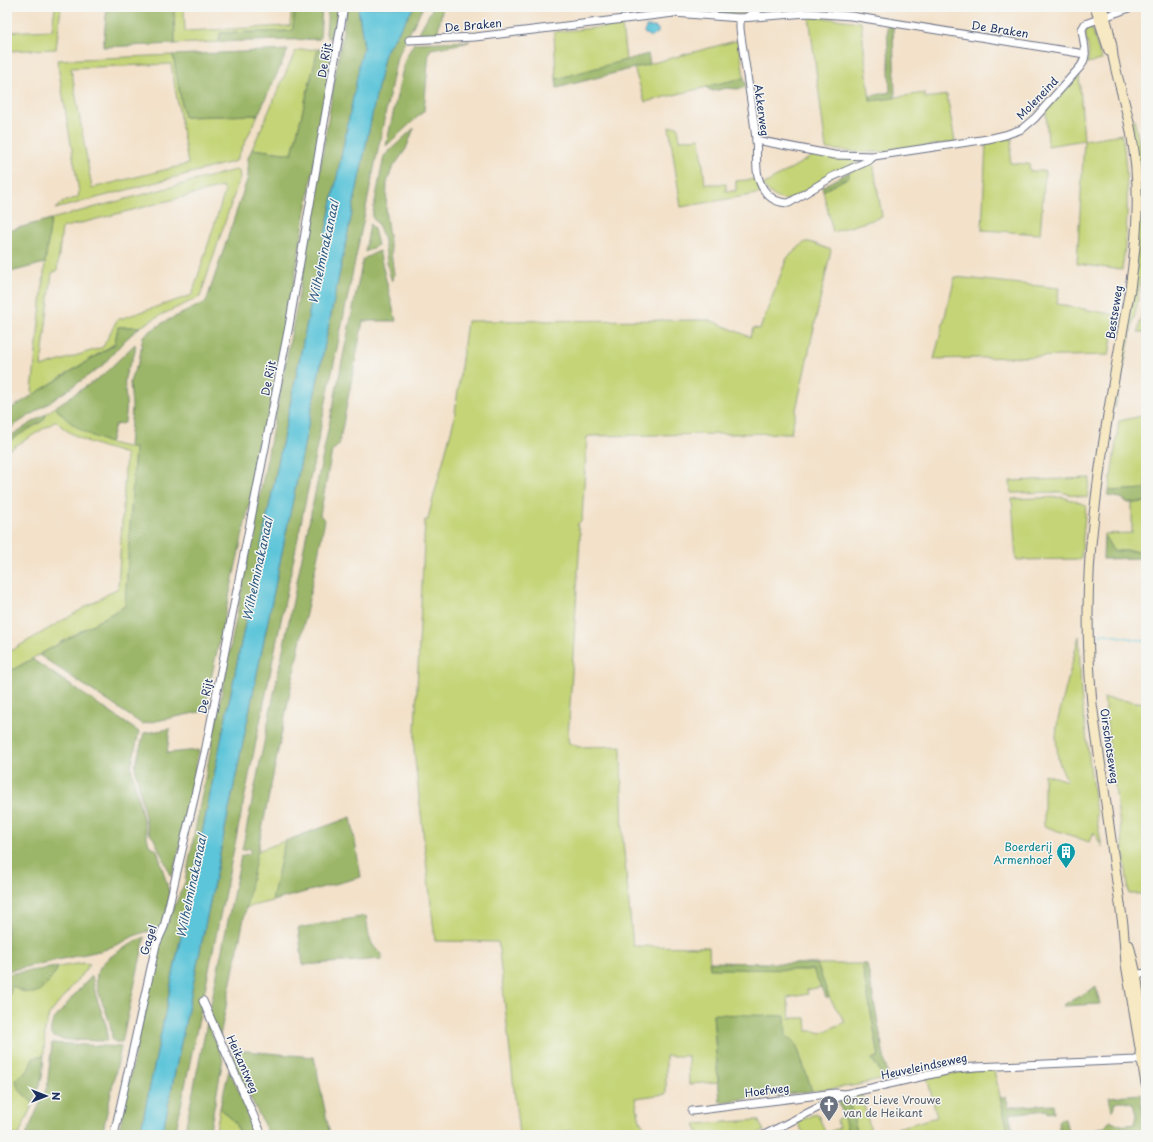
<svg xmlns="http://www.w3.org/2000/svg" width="1153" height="1142" font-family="'Playpen Sans',sans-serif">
	<rect width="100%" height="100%" fill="#f6f6f2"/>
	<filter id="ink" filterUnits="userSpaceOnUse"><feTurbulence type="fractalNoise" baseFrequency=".025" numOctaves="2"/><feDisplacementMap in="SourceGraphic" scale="8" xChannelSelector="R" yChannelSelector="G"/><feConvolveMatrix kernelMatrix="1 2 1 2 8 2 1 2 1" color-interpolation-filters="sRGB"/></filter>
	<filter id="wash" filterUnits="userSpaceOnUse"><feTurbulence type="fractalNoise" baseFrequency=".012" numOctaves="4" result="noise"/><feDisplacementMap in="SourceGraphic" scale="16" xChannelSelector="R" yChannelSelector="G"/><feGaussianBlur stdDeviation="0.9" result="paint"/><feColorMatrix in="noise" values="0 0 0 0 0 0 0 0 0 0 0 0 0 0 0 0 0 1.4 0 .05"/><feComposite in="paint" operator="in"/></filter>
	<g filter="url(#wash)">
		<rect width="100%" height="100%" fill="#f3e1c9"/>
		<g fill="#c4d476" stroke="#70826a" fill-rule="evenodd">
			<path d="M55,7H61L56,49L7,51V32L52,30Z"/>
			<path d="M174,7H184L185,31L290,26L292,7H295L293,28L291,31L220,33L219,42L175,44Z"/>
			<path d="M682,7H704L705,13L675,10Z"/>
			<path d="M768,7H811L812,9L756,14Z"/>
			<path d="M809,16L861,22L870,101L925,93V98L947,95L955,142L884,152H858L826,149Z"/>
			<path d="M622,25L626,60L556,79L554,32Z"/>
			<path d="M1091,26L1102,60L1087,63C1092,47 1084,41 1086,28Z"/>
			<path d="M739,40L744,78L645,102L634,68Z"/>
			<path d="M318,49L292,154L252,149L295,52L299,50Z"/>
			<path d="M173,55L184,117L258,115L236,161L55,209L61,203L78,197L79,192L57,60ZM171,64L188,164L92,188L71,68Z"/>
			<path d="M1079,74L1084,140L1122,134C1129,179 1129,225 1122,270L1077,264L1084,140L1048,146L1046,111Z"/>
			<path d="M1131,119H1134L1146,175V247L1136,309L1115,408L1114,401L1137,264Z"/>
			<path d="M678,126L680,140L700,138L705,184H726V191H736V181L757,179L763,193L681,207L669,127Z"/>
			<path d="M1012,137L1010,163L1029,164L1030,171H1045L1040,234L982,230L986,143Z"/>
			<path d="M814,155L864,159L790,199C777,202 771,194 763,185Z"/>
			<path d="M873,161L882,217L833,232L823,191L831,186L849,172Z"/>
			<path d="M235,170H239L240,177L200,297L161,315L140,327H118L115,342L114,344L33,395L32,392L45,263L51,219ZM222,187L225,191L192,295L117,320L103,347L41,367L52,273L57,271L62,228Z"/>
			<path d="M805,242H810L831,250L791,433L590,436L587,437L582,520L577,525L580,533V539L568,739L569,743L579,747L621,746L623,841L633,946L709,947L710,968L813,970L821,987L807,990L808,994L787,998L790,1018H806L807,1031H815L821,1033L845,1022L829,997L817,964H862L879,1057L872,1059L885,1079L852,1086L812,1091L796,1044L792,1039L713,1014L718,1082L689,1084L688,1056H666V1094L635,1098L640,1120L649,1135H574L572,1130L541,1135H519L498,942L435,941L414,751L425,520H428L429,514L454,420L467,321L710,320L750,337L753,328L760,329L787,258Z"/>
			<path d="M955,277L1059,288L1057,304L1116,315L1109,355L934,359Z"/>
			<path d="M1146,293V332H1138L1145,297Z"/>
			<path d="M55,407C74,430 105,445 135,448L125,606L7,673V653L118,588L126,454C101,446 75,441 56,421L7,451V442L44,420L46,414Z"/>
			<path d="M1146,415V489L1109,491L1119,421Z"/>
			<path d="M1090,478L1087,498L1060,492L1011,493L1010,481Z"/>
			<path d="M1063,497L1086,505L1081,559L1016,560L1012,499Z"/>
			<path d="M1146,502V551H1113L1106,538L1104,536V534L1132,533V503Z"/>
			<path d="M1079,636L1081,694L1097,821L1102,847L1094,832L1089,842L1044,826V774L1068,781L1061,768L1058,758L1056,736L1058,719Z"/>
			<path d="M1104,698L1146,703V894H1129L1109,743Z"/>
			<path d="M285,841L272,901L245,908L257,851Z"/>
			<path d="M84,963L90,964L49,1015L45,1030L44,1055C27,1059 34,1059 27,1072L18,1077V1089L33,1103L19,1135H7V1004L12,986L24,992L56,972L58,967Z"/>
			<path d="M976,1070H994L1009,1135H898L897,1128L937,1117L927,1077Z"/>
			<path d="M861,1093L872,1135H858L848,1098Z"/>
			<path d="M220,1108L234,1121L241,1135H215Z"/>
			<path d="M817,1113L826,1133L839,1128L837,1120L844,1115L849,1135H804L797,1122Z"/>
			<path d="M758,1120L764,1131L755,1135H699L695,1124Z"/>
		</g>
		<g fill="#9bb667" stroke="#5b7262">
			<path d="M107,7H174L175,44L103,47Z"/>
			<path d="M295,7H322L320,39L219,42L220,33L291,31L293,28Z"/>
			<path d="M328,7H340L334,35L331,37L328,38L326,34Z"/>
			<path d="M347,7H358L364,47L347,128H346V133L140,1135H118L157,947L185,882L298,299Z"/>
			<path d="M414,7H423L397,57L175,1135H162L384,57L386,51Z"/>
			<path d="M433,7H443L437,35L417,36Z"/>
			<path d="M715,7H755L745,13H715Z"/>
			<path d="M887,26L893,27L895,98L870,101V96L890,92Z"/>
			<path d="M470,41L466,43L431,49L429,52L424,111L386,146L405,59L414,43Z"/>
			<path d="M318,49L333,51L294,282L267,423L204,711L142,724L39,655L125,606L135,448H129L132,406L130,383L132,375L139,362L143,336L164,322L206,302L248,177V158L252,149L292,154Z"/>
			<path d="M288,50L258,115L184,117L173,55Z"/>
			<path d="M648,54L650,64L557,88L556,79Z"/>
			<path d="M744,78L746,87L738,89L727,88L713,91L708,89L707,86Z"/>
			<path d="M414,128L406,149L392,169L387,183L386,215L394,274L392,281C383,260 389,234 372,217L384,156Z"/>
			<path d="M849,172V177L823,191L822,187Z"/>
			<path d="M51,219L45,263L7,273V231Z"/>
			<path d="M370,224L374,229L378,245L365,252Z"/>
			<path d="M379,251L396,321H363L339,445L332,451L320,515L325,520L220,1036L209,1014L241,856L250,853L251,848L242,850L363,259Z"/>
			<path d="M118,327H140L124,341L102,366L49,403L7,430V411L114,345L115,342Z"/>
			<path d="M135,344C137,356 129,363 126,374C123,383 126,393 126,402C127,408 126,415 125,421V423L115,425L110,443C89,436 69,425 55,407L103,375Z"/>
			<path d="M46,414L44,420L7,442V438Z"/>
			<path d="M1146,489V502L1128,503L1121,498L1108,496L1109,491Z"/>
			<path d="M1104,536L1106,538L1113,551H1146V558L1103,559Z"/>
			<path d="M32,659L139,732L131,767L149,845L157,850L170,895L164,924L154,931L145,932L134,936L123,942L104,950L7,971V673Z"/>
			<path d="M170,729L167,753L199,750L182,839L172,877L154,839L148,832L135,767L144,733Z"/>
			<path d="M351,817L361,877L272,901L285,841Z"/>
			<path d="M366,916C369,932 367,944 382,954V959L303,965L298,928Z"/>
			<path d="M145,937L122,1042H116L112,1040C112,1035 111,1029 110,1024C107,1010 92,985 98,971C103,960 116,953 126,947C133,944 138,939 145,937Z"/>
			<path d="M709,962L817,964L829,997L827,998L825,996L813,970L710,969Z"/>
			<path d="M862,964H867L888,1078L885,1079L872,1059L879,1056Z"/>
			<path d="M58,967C54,976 42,994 31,993C24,993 18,989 12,986L7,1004V974Z"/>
			<path d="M92,976L96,996L107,1028V1041L69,1040L53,1037C49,1033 51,1026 53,1021L75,994Z"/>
			<path d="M1096,987L1100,1004L1063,1006V1005Z"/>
			<path d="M713,1014L785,1016L786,1037L792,1039L796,1044L812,1091L720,1102Z"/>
			<path d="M207,1023L223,1059L209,1135H184Z"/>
			<path d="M52,1043L121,1047L102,1135H26L47,1087Z"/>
			<path d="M234,1050L314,1057L330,1135H269L232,1060Z"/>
			<path d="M44,1055L42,1078L33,1103L18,1089L16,1081L18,1077L27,1072C34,1059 27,1059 44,1055Z"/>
			<path d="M229,1070L259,1135H241L234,1121L220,1108Z"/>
			<path d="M1140,1094L1146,1131L1111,1135H1076L1102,1128L1106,1126L1110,1120C1121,1125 1120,1127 1134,1124L1136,1115L1133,1104C1128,1101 1121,1100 1116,1102L1114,1109L1112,1111L1109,1097Z"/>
			<path d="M1000,1097H1006L1009,1107L1053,1104L1054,1112L1048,1113L1047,1110L1009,1114L1014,1135H1009Z"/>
			<path d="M848,1098L858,1135H849L839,1102Z"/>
			<path d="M1064,1119H1065L1069,1135H1060L1058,1121L1060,1119Z"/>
		</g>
		<g fill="#5dc5d9" stroke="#3c7a9c">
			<path d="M358,7H414L386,51L384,57L162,1135H140L346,133L359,67H358L364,47Z"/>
			<path d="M646,27H655L658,29V33L651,37L644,33Z"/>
		</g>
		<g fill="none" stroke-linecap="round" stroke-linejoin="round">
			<path stroke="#5dc5d9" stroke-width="1.5" d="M1100,636L1102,634H1105L1146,641"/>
		</g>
	</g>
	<g filter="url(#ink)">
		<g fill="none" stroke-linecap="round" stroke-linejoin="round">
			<g stroke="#676d83" stroke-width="9">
				<g id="minor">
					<path d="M748,16L763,7"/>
					<path d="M740,18V29C745,66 752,102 756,139C758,156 753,174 764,190C770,199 778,203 789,203L832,177L868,161L874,156"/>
					<path d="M409,40L475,37L674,13L740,18L808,13L851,16L1085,54"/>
					<path d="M756,140L834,155L874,156L988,139L1005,135L1022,129L1035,118L1081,66C1089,54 1083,42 1082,29L1085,24L1132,7"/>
					<path d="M1132,975L1146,973"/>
					<path d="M203,1001L262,1135"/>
					<path d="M692,1111L835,1093L844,1094"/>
					<path d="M114,1135L156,945L164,927L205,752L289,326L344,7"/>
					<path d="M764,1135L845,1094L955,1069L975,1067L1135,1060L1146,1058"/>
				</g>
			</g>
			<g stroke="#676d83" stroke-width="11">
				<g id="secondary">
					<path d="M1095,7L1109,51"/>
					<path d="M1102,7C1106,19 1109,30 1111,42C1113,48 1112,55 1114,61C1119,86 1128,111 1132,138C1141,188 1137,239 1130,289C1116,367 1101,447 1093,525C1086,584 1087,645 1092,704L1123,925L1126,964L1146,1084"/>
					<path d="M1129,945L1136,974L1146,1043"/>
				</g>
			</g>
			<use href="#minor" stroke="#fff" stroke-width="7"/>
			<use href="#secondary" stroke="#f7e9c3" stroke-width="9"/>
		</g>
	</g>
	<defs>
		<g id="building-pin" transform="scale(1)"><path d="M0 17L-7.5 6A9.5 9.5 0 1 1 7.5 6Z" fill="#0f9aa8" stroke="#f6f6f2"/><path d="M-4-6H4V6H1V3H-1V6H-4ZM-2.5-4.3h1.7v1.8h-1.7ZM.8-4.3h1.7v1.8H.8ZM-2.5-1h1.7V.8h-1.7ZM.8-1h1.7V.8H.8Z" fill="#fff"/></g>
		<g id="church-pin" transform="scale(1)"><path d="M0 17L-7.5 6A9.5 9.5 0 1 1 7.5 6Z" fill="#6b7280" stroke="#f6f6f2"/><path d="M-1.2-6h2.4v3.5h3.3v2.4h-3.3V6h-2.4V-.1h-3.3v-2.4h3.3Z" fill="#fff"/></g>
	</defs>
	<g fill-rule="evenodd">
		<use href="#building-pin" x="1066" y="852"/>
		<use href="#church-pin" x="829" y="1105"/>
	</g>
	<g text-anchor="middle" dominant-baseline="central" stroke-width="3" stroke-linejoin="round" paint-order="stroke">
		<g font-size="11" fill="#1b2f5e" stroke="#f6f6f2">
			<text transform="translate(473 25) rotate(-5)">De Braken</text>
			<text transform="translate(1000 29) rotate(9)">De Braken</text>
			<text transform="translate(324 60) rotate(-81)">De Rijt</text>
			<text transform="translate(1037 98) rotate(-46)">Moleneind</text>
			<text transform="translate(762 110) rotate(82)">Akkerweg</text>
			<text transform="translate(1114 312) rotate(-81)">Bestseweg</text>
			<text transform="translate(268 378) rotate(-79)">De Rijt</text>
			<text transform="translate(205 696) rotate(-79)">De Rijt</text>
			<text transform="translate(1110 746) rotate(82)">Oirschotseweg</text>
			<text transform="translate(148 940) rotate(-72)">Gagel</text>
			<text transform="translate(243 1064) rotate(66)">Heikantweg</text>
			<text transform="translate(924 1066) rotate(-12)">Heuveleindseweg</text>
			<text transform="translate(767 1090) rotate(-7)">Hoefweg</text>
		</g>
		<g font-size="11" fill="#0d838f" stroke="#f6f6f2" text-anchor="end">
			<text x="1052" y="846">Boerderij<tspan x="1052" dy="13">Armenhoef</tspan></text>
		</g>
		<g font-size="11" fill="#5b616d" stroke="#f6f6f2" text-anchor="start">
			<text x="843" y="1099">Onze Lieve Vrouwe<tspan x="843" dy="13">van de Heikant</tspan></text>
		</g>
		<g font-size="12" font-style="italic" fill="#2f5c83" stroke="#f6f6f2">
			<text transform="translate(323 252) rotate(-78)">Wilhelminakanaal</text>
			<text transform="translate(257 569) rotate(-78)">Wilhelminakanaal</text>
			<text transform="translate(191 886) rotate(-78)">Wilhelminakanaal</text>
		</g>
	</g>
	<rect width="1153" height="1142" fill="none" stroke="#f6f6f2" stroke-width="24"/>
	<g transform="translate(46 1096) rotate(90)" stroke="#f6f6f2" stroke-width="3" paint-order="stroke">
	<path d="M0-3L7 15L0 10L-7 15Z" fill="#1b2f5e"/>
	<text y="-6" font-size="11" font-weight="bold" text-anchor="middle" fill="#1b2f5e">N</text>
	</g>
</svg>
